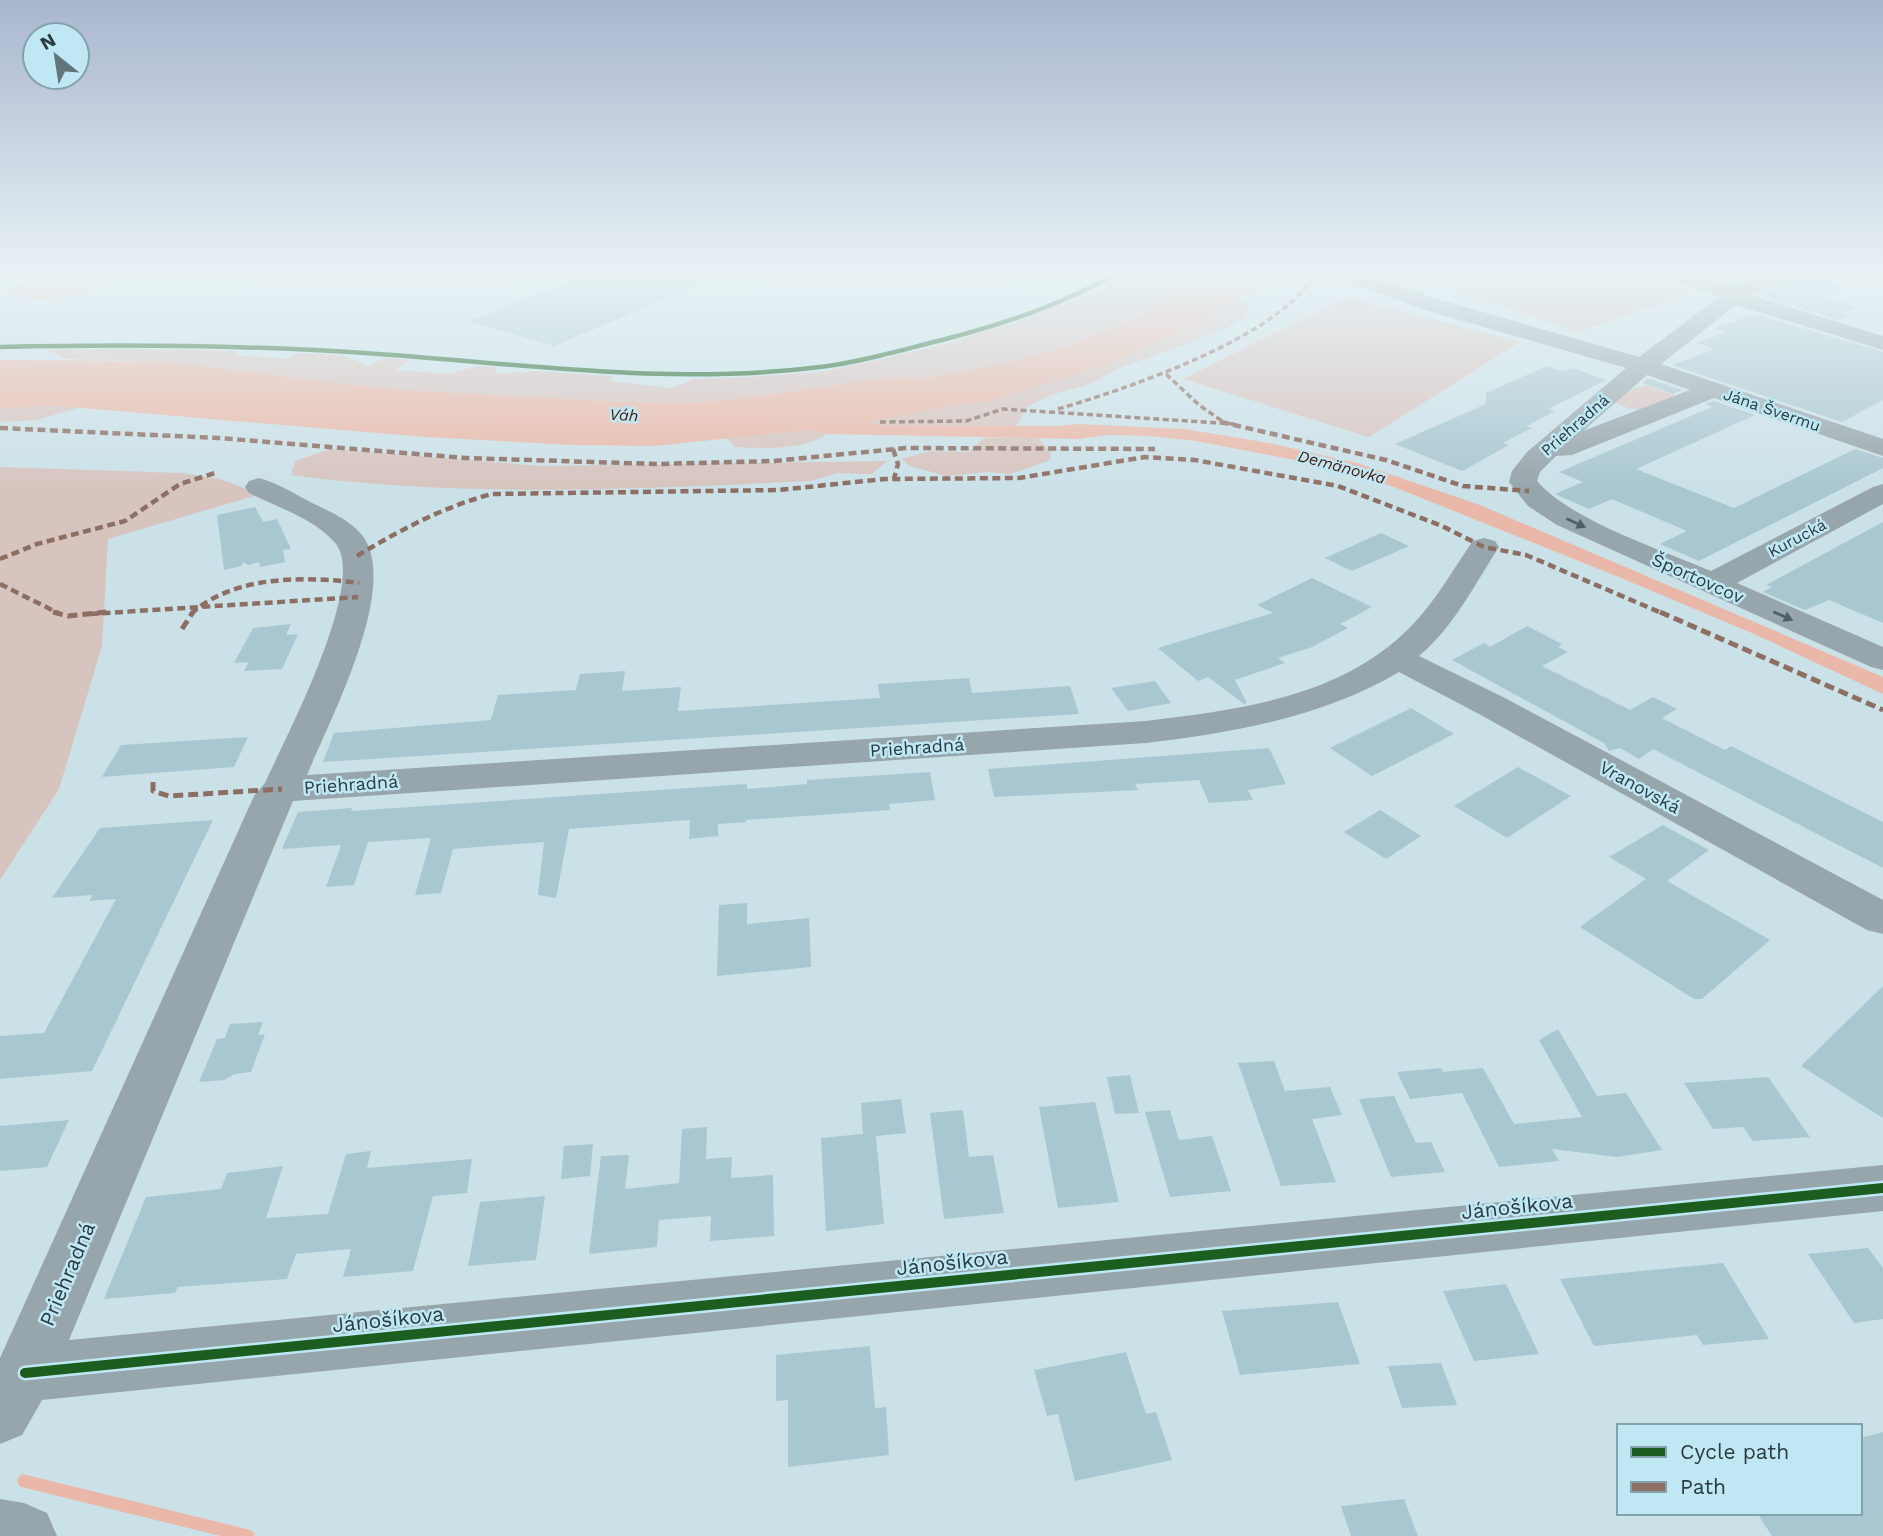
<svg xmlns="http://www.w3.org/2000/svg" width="1883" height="1536" font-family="'Work Sans',sans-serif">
	<rect width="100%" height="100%" fill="#cbe1e8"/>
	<g fill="#d7c4bf">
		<path d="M1127,273H1185L1167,290L1165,302C1097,339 1026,362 950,373C927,377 921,381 897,376L737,399L684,403L628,402L390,389L163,361L65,359L46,349L103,347L237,349L235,355L286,359L298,352L340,354L368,366L385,357L410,359L396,370L447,374L480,366H496V374L536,371L614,376L610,381L671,388L695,379L822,372L949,343L1108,288Z"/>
		<path d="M1240,273H1283L1269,291H1249Z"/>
		<path d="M1404,273H1627L1692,292L1580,332Z"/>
		<path d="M1347,297L1520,342L1369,437L1183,379Z"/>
		<path d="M1240,300L1249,303L1247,317L1220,331L1113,371L1091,384L1051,395L1027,407L1016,426L883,425L865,422L956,405L986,402L1210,318L1226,302Z"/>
		<path d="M1645,385L1674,395L1675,398C1655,406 1634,417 1615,401L1623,393Z"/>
		<path d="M58,406L81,407L37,420L0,422V408Z"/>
		<path d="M807,430L828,434C801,450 767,449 735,447L726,438Z"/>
		<path d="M984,438H1038L1051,453L1050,460L1011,474L988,472L946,476L910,466L901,459L930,451L969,452Z"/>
		<path d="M330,449L541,466L887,461L872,474L838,473L810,481C638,489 463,498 291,475L295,461Z"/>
		<path d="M0,467L182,473L220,479L261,494L108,539L102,646L59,789L0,880Z"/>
	</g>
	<g fill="#eab8a8">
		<path d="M53,273H97L104,278C92,297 28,306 11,292L20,283Z"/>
		<path d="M1185,273H1240L1249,291L1240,300L1226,302L1210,318L1107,365L986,402L956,405L868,422L883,425L1055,426L1079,424L1185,429L1269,443L1357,463L1480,505L1883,677V694L1754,634L1626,580L1394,487L1337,468L1196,441L1149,436L1106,435L1079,439L828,434L807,430L655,446L573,445L426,437L58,406L0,408V360L163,361L390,389L628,402L684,403L737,399L897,376C921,381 927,377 950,373C1026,362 1097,339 1165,302L1167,290Z"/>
	</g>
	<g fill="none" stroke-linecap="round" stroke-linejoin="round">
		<path stroke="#eab8a8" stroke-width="13" d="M24,1481L248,1536"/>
	</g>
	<g fill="#a9c7d0">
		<path d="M592,273H724L725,274L554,346L468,321Z"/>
		<path d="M1700,273H1759L1733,284Z"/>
		<path d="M1798,273L1849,286L1822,296L1858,307L1842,313L1850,315L1839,320L1758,295L1794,279Z"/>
		<path d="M1756,314L1883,352V400L1842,422L1672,365L1715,349L1697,343L1725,332L1715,328Z"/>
		<path d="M1547,366L1563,372L1573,368L1606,380L1548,409L1555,411L1527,426L1532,428L1503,443L1509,445L1462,471L1395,444L1486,404V393Z"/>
		<path d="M1648,378L1682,390L1673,394L1642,383Z"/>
		<path d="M1714,401L1755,415L1636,469L1734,508L1855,449L1883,458V468L1699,561L1660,544L1687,531L1612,499L1589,509L1555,494L1583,482L1559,472L1712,407L1705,404Z"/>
		<path d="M255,507L263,522L277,519L291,549L283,550L285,562L260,567L259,562L248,565L244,562L241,566L224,570L217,515Z"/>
		<path d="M1883,522V623L1829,600L1805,610L1763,592L1772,587L1766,585Z"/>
		<path d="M1381,533L1409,546L1352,571L1325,558Z"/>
		<path d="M1312,578L1372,607L1340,624L1348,628L1312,647L1278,658L1285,663L1235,680L1247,703L1244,704L1208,677L1198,681L1158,648L1273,613L1257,605Z"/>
		<path d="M291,624L286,635L298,634L282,669L244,671L249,662L234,663L253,628Z"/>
		<path d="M1527,626L1562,644L1558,647L1568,652L1542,666L1630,710L1653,697L1677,709L1662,718L1725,750L1731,746L1883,822V868L1653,749L1639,759L1620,748L1609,751L1604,743L1452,660L1484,643L1490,647Z"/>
		<path d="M625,671L622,691L681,687L678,711L880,698L878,684L969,678L972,693L1070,686L1079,714L323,762L334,733L491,720L498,695L576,690L580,674Z"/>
		<path d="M1155,681L1171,703L1128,711L1111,688Z"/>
		<path d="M1411,708L1454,734L1372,776L1330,748Z"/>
		<path d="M248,737L234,767L102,777L121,745Z"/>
		<path d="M1269,748L1286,784L1248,790L1253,800L1209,803L1199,780L1135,784L1138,790L994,797L988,769Z"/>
		<path d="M1518,767L1571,796L1507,838L1454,806Z"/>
		<path d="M930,772L935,800L889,804L890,810L746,820V822L718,824V836L689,839L690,820L569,829L556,898L538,895L544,842L453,849L441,893L415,895L431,838L368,842L354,885L326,887L341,845L282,849L298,812L352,808L351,811L747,784V789L807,784V780Z"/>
		<path d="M1380,810L1421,836L1386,859L1344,832Z"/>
		<path d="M213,820L92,1071L0,1079V1036L44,1033L116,899L89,901L93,895L52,898L100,828Z"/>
		<path d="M1663,825L1709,850L1667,881L1770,940L1702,999H1694L1580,927L1646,879L1609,857Z"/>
		<path d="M747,903V924L809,918L811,967L717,976L719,905Z"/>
		<path d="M1883,986V1118L1801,1066Z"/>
		<path d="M263,1022L258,1035L265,1034L251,1072L235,1074L224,1080L199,1082L217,1039L225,1038L230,1024Z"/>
		<path d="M1558,1029L1597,1096L1626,1093L1662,1150L1617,1157L1552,1149L1559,1161L1499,1167L1462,1093L1410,1099L1397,1072L1441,1068L1443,1072L1483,1068L1514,1124L1582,1117L1539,1040Z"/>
		<path d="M1274,1061L1285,1091L1330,1087L1342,1115L1312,1119L1336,1182L1281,1186L1238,1063Z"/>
		<path d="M1130,1075L1139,1113L1115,1114L1107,1077Z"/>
		<path d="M1768,1077L1810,1137L1753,1141L1743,1127L1713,1129L1684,1083Z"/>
		<path d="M1394,1096L1416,1143L1431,1142L1445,1172L1391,1177L1359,1099Z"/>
		<path d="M901,1099L906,1133L876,1136L884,1224L826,1231L821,1138L863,1134L861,1103Z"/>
		<path d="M1095,1102L1119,1202L1058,1208L1039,1107Z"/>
		<path d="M963,1110L969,1157L993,1155L1004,1213L944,1219L930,1113Z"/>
		<path d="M1170,1110L1179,1140L1212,1136L1231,1191L1170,1197L1145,1112Z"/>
		<path d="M69,1120L47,1167L0,1171V1126Z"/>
		<path d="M707,1127L706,1159L732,1157L731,1178L773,1175L774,1236L710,1241L711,1216L659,1220L657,1247L589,1254L601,1156L629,1155L625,1189L679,1183L682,1129Z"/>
		<path d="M593,1144L590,1176L561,1179L564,1146Z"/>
		<path d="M371,1151L367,1168L472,1159L467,1193L433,1196L413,1271L343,1277L351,1249L296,1254L287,1279L178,1287L175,1293L104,1299L146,1197L221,1189L227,1173L283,1166L266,1218L328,1214L346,1154Z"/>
		<path d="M545,1196L536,1260L468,1266L480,1202Z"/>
		<path d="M1868,1248L1883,1268V1319L1854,1323L1808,1254Z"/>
		<path d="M1723,1263L1769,1339L1703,1345L1697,1335L1594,1346L1560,1279Z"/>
		<path d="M1506,1284L1539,1354L1474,1361L1443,1291Z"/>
		<path d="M1338,1302L1360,1364L1240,1375L1222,1311Z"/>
		<path d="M870,1346L875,1408L886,1407L889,1455L788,1467V1400L776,1401V1355Z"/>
		<path d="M1126,1352L1146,1414L1156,1412L1172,1460L1075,1481L1058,1414L1047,1416L1034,1370Z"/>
		<path d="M1441,1363L1457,1405L1402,1408L1388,1366Z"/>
		<path d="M1883,1432V1536H1772L1757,1513H1860V1438Z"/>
		<path d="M1404,1499L1418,1536H1351L1341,1506Z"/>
	</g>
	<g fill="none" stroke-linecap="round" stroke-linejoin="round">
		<g fill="#97a6ac" fill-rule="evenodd">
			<path d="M1340,273H1368L1367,275L1441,300L1639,357L1720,296L1660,277L1657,273H1690L1733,287L1767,273H1796L1793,277L1750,295L1883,336V350L1736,305L1661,364L1883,439V456L1714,398L1572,455L1556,456L1540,472L1537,481C1570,520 1662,550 1711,571L1873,487L1883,484V504L1737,583L1883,647V670L1871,667L1557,525L1528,506L1509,482L1512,471L1527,452L1626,368L1425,310L1342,280L1339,276ZM1647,375L1690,390L1583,431Z"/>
			<path d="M259,478C278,483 295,494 312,503C331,512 357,523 367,543C394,598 330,720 307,775L1146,721C1236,710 1335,698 1403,634C1432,608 1451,572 1473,541L1484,538L1495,541L1499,547C1475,584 1454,627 1419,656L1505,698L1883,900V934L1867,930L1479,714L1399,672C1321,718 1234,732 1146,743L293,801L69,1340L1883,1165V1211L42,1400L22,1435L0,1444V1358L254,796L265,783C285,739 367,584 336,544C316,519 276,507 249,493L245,487L249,481Z"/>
			<path d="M0,1499L24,1503L47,1513L57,1536H0Z"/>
		</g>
		<g stroke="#8d6e63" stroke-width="3.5" stroke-dasharray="6 3.5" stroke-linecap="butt">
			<path d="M1314,276H1349"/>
			<path d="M1166,374L1199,405L1225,423"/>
			<path d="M1058,409C1123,390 1285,336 1314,273"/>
			<path d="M880,422L966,421L1003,409L1234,424"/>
		</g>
		<g stroke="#8d6e63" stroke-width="4.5" stroke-dasharray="8 4.5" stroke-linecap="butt">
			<path d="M1221,422L1386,460L1463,486L1529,491"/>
			<path d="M0,428L219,438L466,458L657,464L773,461L906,448L1155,449"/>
			<path d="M893,449L898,464L894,479"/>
			<path d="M357,556C400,530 443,507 492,494L779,490L884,479L1019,478L1145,457L1195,460L1338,486L1442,526L1484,547L1526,555L1664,614"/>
			<path d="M0,559L37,544L125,521L180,484L215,473"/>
			<path d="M0,584L60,614"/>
			<path d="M90,614L358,597"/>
			<path d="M191,614C233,575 306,576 359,583"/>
		</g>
		<g stroke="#8d6e63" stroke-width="5" stroke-dasharray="10 5" stroke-linecap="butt">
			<path d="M53,612L68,616L106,612"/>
			<path d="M1660,612L1883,710"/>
			<path d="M182,629L193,612"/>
			<path d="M153,782V791L169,796L282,789"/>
		</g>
		<g stroke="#bfe7f4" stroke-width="7">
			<path id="cycleway-far1" d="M0,347C122,344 243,345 365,353C516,363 668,386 820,367C861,362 901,350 942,340C1003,324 1062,305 1117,273"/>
		</g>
		<g stroke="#bfe7f4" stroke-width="15">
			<path id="cycleway" d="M25,1373L1883,1188"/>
		</g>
		<use href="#cycleway-far1" stroke="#1b5e20" stroke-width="4.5"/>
		<use href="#cycleway" stroke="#1b5e20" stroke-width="10"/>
	</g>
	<defs><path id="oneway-solid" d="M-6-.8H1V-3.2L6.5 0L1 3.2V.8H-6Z" transform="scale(1.75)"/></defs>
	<g fill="#516066">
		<use href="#oneway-solid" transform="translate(1576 523) rotate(25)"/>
		<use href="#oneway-solid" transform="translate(1783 616) rotate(24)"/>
	</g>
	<linearGradient id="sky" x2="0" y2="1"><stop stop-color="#a9b6ce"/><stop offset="0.56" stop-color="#e8f2f5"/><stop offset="1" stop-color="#e8f2f5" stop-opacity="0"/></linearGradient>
	<rect width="1883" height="488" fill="url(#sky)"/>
	<g text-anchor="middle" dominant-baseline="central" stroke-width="5" stroke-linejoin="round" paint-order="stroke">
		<g font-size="16" fill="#2b3b40" stroke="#bfe7f4">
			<text transform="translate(1772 410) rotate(19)">Jána Švermu</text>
			<text transform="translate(1575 425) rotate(-41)">Priehradná</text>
			<text transform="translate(1797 538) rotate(-28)">Kurucká</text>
		</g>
		<g font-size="16" font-style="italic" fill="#4a1809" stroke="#bfe7f4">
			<text transform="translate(624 415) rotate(3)">Váh</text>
			<text transform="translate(1342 467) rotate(15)">Demänovka</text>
		</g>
		<g font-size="18" fill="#2b3b40" stroke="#bfe7f4">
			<text transform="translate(1698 578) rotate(24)">Športovcov</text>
			<text transform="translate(917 747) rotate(-4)">Priehradná</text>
			<text transform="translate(351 784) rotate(-4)">Priehradná</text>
			<text transform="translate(1640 787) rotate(29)">Vranovská</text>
		</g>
		<g font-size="21" fill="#2b3b40" stroke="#bfe7f4">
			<text transform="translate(1517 1206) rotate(-6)">Jánošíkova</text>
			<text transform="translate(952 1262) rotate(-6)">Jánošíkova</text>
			<text transform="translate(67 1274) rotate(-67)">Priehradná</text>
			<text transform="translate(388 1319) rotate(-6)">Jánošíkova</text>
		</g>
	</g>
	<rect x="1617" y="1424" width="245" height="91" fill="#bfe7f4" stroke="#84a2ac" stroke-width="2"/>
	<rect x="1631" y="1447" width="35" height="10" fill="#1b5e20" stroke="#84a2ac" stroke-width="2"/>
	<text x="1680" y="1459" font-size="21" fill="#2b3b40">Cycle path</text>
	<rect x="1631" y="1482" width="35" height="10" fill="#8d6e63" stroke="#84a2ac" stroke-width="2"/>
	<text x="1680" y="1494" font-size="21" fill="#2b3b40">Path</text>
	<g transform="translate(56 56) rotate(330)"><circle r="33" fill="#bfe7f4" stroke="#84a2ac" stroke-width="2"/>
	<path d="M0-5L12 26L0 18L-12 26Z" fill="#63757b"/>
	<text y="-10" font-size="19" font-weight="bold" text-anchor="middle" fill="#2b3b40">N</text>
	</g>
</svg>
